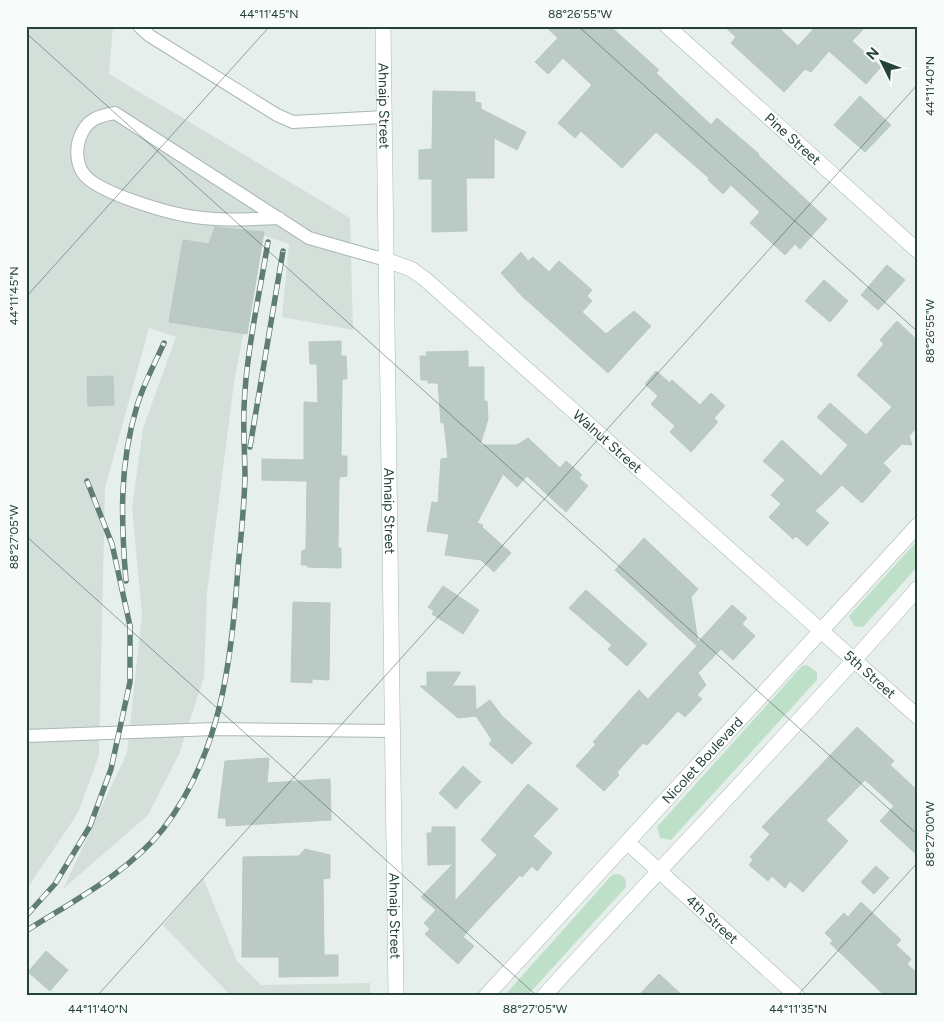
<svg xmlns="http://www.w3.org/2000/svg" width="944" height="1022" font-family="Figtree,sans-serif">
	<rect width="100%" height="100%" fill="#e6efeb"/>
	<g fill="#d4dfda">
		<path d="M26,26H113L109,74L350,218L353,330L282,317L289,244L262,235L234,383L207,593L204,677L179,754L148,815L63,889L127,753L142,614L132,508L143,428L176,337L149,328L105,488L99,755L78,813L26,890Z"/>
		<path d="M203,878L237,961L261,985L370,983V996H231L163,925Z"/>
	</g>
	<g fill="#bfe0c8">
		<path d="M918,540V566L863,627L854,626L849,616Z"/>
		<path d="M807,665L817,672V680L671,840L660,838L657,827L802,666Z"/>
		<path d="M617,874C625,876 626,879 626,887L527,996H504L612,875Z"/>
	</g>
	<g fill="#bbcac4" stroke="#b8c9c2">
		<path d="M545,26H610L659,70L656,73L711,125L717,118L759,154L758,155L827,219L800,249L795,244L785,255L750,223L760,212L731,185L723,194L708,180L709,178L656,132L622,168L581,131L575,138L558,123L592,85L563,58L548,74L535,62L558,38Z"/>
		<path d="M724,26H777L798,46L816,26H866L852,41L881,67L866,84L829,51L811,72L805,69L784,92L731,43L736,37Z"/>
		<path d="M433,91L475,92V102L481,103V109L526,132L517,150L494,138V178H466L467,231L432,232V179H419V150L432,149Z"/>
		<path d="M860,96L891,125L865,152L834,125Z"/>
		<path d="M215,227L264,232L247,334L169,322L183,240L209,244Z"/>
		<path d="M521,252L528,261L533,257L549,272L559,261L592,290L587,296L592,301L582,312L606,334L634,311L651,326L608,373L522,296L501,273Z"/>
		<path d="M887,265L905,280L878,310L861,295Z"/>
		<path d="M824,280L848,301L830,322L805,301Z"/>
		<path d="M897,321L918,341V426L909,436L912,445L902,444L883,463L891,471L862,503L842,485L815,511L829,523L807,546L796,536L793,539L769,517L781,504L771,495L785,480L763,461L782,440L821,476L848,445L817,417L830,403L866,435L892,407L857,375L884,344L880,340Z"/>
		<path d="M341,341V356H346L347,379H342L341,456H347V476L340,477L339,480L338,548H341V568L307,567L308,565H301L302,551L306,549L307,481L262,480V459L304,460V402L318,403L317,364H310L309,342Z"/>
		<path d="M468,351V367H484V401H487L488,419L480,445H517L528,438L560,468L566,461L582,475L579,478L588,486L566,512L527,476L517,487L503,474L477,523L483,525L482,527L511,553L494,572L481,560L445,555L449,534L427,531L432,502L438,503L441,459L448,458L444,423H441L438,383H428V380H421L420,356H427L426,352Z"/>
		<path d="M656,371L670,383L672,380L700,405L711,393L725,406L714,418L718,422L691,452L670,432L675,426L651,404L658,396L645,384Z"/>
		<path d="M113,376L114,405L88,406L87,377Z"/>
		<path d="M644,538L698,589L691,597L698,642L732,605L747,618L742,624L755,636L733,660L721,649L698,673L706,685L697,695L702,699L685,717L678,711L647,745L643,743L617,772L619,775L604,791L576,766L596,744L593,742L639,690L648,699L697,646L615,570Z"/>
		<path d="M443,586L479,610L463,634L432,614L434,611L428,607Z"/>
		<path d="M586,590L647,644L627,666L608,649L612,645L569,608Z"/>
		<path d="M293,602L330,603L329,680L312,679V683L291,682Z"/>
		<path d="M427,672H461L452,686H475L476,710L490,700L502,716L532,743L512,764L489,744L492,740L476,716L458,718L420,686H427Z"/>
		<path d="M857,727L894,761L890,765L918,791V856L880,821L894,806L865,780L826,820L848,841L803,892L790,881L785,888L772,876L768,881L749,865L753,860L750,857L770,834L762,827Z"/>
		<path d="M269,758L267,783L330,779L331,820L226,826V818H218L225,761Z"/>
		<path d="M463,766L481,782L456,809L439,793Z"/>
		<path d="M528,784L558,809L533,836L552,853L537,871L532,866L522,877L520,875L466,933L463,937L474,946L458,964L425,934L430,929L424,923L436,910L421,897L453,864L428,865L427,833H432V827H455V901L497,855L481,840Z"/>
		<path d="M305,849L330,855V878L323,879L324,955H338V976L279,977V957H242L243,857L299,856Z"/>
		<path d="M876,866L889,878L874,894L861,882Z"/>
		<path d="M861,902L901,940L896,945L911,959L907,964L918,974V996H885L830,943L833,941L825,933L844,913L848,917Z"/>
		<path d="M46,951L68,970L50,991L28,972Z"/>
		<path d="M659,974L683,996H638Z"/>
	</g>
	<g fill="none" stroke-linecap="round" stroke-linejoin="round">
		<g stroke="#a8b8b2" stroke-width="14">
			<g id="service">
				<path d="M139,26L150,36L277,115L293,122L384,117"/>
				<path d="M279,218C251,219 223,221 195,217C171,214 96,193 83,173C76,163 76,147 80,137C87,119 98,116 115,113L309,238L386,260"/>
				<path d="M26,736L214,729L392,731"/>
			</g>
		</g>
		<g stroke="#a8b8b2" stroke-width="16">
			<g id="minor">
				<path id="s1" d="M667,26L918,251"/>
				<path id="s2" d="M386,260L411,269L425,279L918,717"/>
				<path id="s3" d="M627,842L797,996"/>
			</g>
		</g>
		<g stroke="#a8b8b2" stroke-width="16">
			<g id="tertiary">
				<path id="s4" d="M486,996L918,525"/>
				<path d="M544,996C668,859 797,727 918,588"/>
			</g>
		</g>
		<g stroke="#a4bbb3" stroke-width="16">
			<g id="secondary">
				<path id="s5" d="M383,26L396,996"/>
			</g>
		</g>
		<use href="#service" stroke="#fff" stroke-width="12"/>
		<use href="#minor" stroke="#fff" stroke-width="15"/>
		<use href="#tertiary" stroke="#fff" stroke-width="15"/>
		<use href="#secondary" stroke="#fff" stroke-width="15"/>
		<g stroke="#5f7d75" stroke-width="5.5">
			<g id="rail">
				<path d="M250,447L283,251"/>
				<path d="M126,581C121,521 119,465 137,406C143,385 155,363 164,343"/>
				<path d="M26,916L55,884L90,826L111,769L130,682V626L112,544L87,481"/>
				<path d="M26,931C73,901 128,873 163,829C221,754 232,659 238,567C241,538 244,508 245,478C245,455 243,431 244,408C246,353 259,297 268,242"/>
			</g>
		</g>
		<use href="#rail" stroke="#f7fbf9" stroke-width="4" stroke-dasharray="11" stroke-linecap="butt"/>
	</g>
	<path fill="none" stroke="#24423a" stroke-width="1" stroke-opacity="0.45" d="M578,26L918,332M26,33L918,835M26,297L270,26M26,536L537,996M97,996L918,84M797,996L918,862"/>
	<g text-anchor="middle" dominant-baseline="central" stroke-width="4.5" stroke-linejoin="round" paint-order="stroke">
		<g font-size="14" fill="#24423a" stroke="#f7fbf9">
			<text stroke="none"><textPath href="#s5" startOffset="80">Ahnaip Street</textPath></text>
			<text stroke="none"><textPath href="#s1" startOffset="169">Pine Street</textPath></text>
			<text stroke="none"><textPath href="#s2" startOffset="288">Walnut Street</textPath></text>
			<text stroke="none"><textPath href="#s5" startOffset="485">Ahnaip Street</textPath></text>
			<text stroke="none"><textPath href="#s2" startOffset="639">5th Street</textPath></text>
			<text stroke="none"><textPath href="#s4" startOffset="320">Nicolet Boulevard</textPath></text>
			<text stroke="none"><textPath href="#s5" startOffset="890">Ahnaip Street</textPath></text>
			<text stroke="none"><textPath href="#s3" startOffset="115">4th Street</textPath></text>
		</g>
	</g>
	<rect width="944" height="1022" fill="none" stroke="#f7fbf9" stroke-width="55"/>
	<g transform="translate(882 62) rotate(312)" stroke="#f7fbf9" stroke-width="4" paint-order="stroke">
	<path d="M0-4L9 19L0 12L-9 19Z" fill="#24423a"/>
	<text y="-8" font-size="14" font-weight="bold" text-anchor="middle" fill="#24423a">N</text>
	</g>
	<rect x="28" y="28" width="888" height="966" fill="none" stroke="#24423a" stroke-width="2"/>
	<g font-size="12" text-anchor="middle" fill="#24423a">
		<text x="269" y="18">44°11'45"N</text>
		<text x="580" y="18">88°26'55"W</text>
		<text transform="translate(930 86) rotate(-90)" y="4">44°11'40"N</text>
		<text transform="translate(14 296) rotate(-90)" y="4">44°11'45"N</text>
		<text transform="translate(930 331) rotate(-90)" y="4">88°26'55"W</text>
		<text transform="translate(14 537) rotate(-90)" y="4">88°27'05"W</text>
		<text transform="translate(930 834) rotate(-90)" y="4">88°27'00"W</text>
		<text x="98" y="1013">44°11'40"N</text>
		<text x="535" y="1013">88°27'05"W</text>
		<text x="798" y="1013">44°11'35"N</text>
	</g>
</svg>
